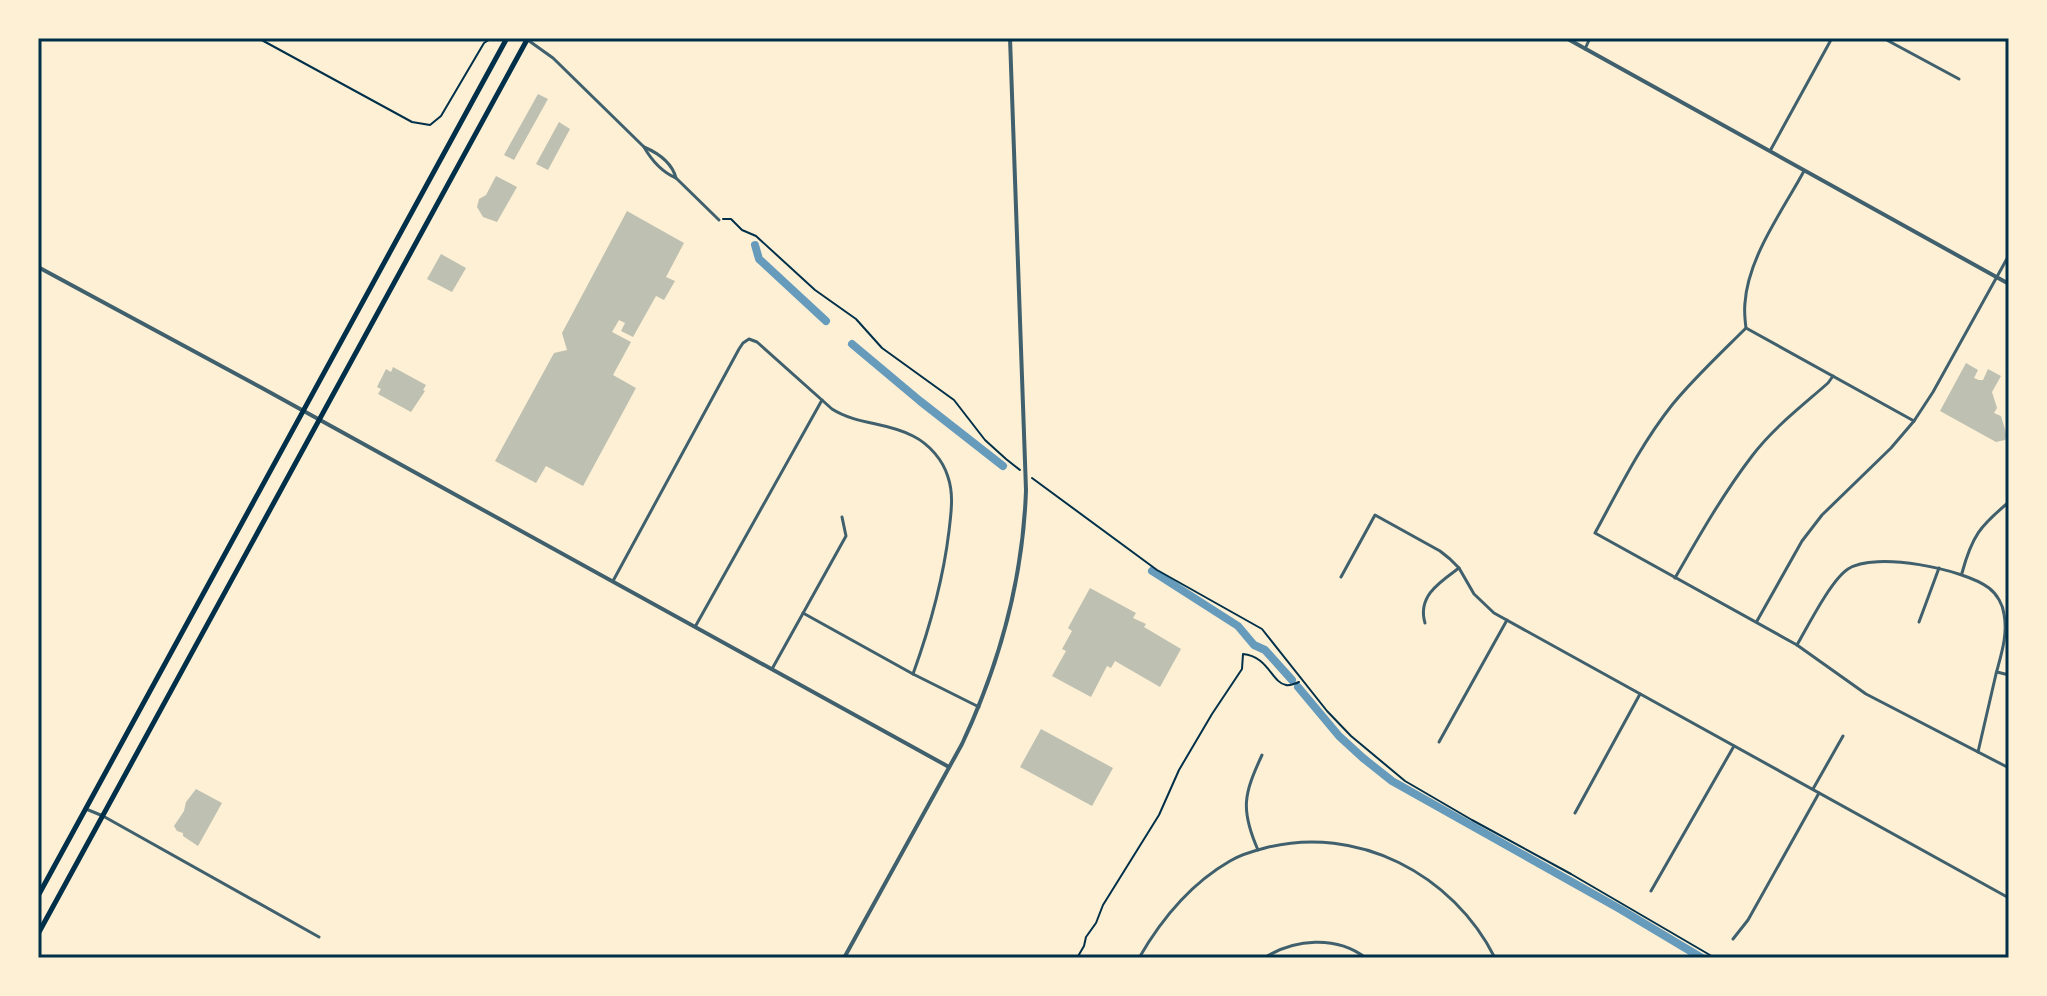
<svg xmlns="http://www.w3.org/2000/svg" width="2047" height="996" font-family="'DejaVu Sans',sans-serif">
	<rect width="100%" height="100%" fill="#fdf0d5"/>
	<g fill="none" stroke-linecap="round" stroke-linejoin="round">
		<g stroke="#669bbc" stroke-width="8">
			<path d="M755,245L759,259L826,321"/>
			<path d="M852,344L920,401L1003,466"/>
			<path d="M1152,571L1238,626L1254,645L1265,650L1292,680"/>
			<path d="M1298,687L1339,736L1363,758L1392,781L1620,909L1702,958"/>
		</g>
	</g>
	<g fill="#bec0b2">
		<path d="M538,94L548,99L514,160L504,155Z"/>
		<path d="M559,122L570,129L548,170L536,164Z"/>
		<path d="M496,176L517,187L497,222L483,217L477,207L479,199L486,195Z"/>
		<path d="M627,211L684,243L666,277L675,281L664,300L656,296L633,337L621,331L625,323L619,320L612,332L631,342L613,375L636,388L583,486L546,466L536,483L495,461L554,353L567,350L562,333Z"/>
		<path d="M441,254L466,268L452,292L427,279Z"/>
		<path d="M1966,363L1978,370L1974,378L1979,380H1983L1988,369L2001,376L1992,392L1997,408L1994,413L2001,416L2007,436L2005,440L1996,442L1940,411Z"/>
		<path d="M393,367L426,385L423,390L425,391L411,412L378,394L381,389L377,387L386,369L391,372Z"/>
		<path d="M1090,588L1136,613L1133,618L1146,624L1144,627L1181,649L1160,687L1115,661L1111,668L1107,666L1091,697L1052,676L1066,651L1062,649L1072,631L1068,628Z"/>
		<path d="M1041,729L1113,768L1092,806L1020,767Z"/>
		<path d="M196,789L222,803L198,846L183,836V833L177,831L174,826L184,811L186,802Z"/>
	</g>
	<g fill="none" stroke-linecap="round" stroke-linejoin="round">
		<g stroke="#003049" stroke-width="2">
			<path d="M258,38L412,122L430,125L441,116L484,43L492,38"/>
			<path d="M723,219H731L742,230L756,236L815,290L856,319L882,348L954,400L985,440L1006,459L1020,470"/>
			<path d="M1032,478L1157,570L1262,629L1327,711L1351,736L1405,781L1472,820L1571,874L1715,958"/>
			<path d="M1077,958L1084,946L1086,937L1096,923L1103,905L1159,815L1179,770L1212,714L1242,669L1243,654C1268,656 1272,683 1286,685C1289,686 1297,683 1299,682"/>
		</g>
		<g stroke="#3f606c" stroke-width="3">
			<path d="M525,38L553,58L644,147C652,161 662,172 676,178L719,220"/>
			<path d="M1883,38L1959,79"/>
			<path d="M1585,49L1590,38"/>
			<path d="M644,147C658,153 672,163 676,178"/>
			<path d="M1770,151L1832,38"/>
			<path d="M1804,171C1783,210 1748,257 1745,303C1744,311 1745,320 1746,328C1721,353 1694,378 1672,405C1641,444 1619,489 1595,533L1797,645L1866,694L2009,768"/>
			<path d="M1746,328L1914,421"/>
			<path d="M1962,573C1972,536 1980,526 2009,502"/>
			<path d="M1341,577L1375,515L1440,551L1450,559L1459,568L1474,594L1494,613L2009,898"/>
			<path d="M1675,578C1699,536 1723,494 1752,456C1773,428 1802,406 1828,383L1833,376"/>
			<path d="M613,581L739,349L743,343L749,339L757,342L832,409C857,425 888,422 913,436C929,444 943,460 948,477C954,495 951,513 949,531C943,581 930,627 913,674"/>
			<path d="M803,613L913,674L979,707"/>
			<path d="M1757,621L1802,541L1822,515L1891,448L1914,421L1933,392L2009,255"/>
			<path d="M1919,622L1939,568"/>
			<path d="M1425,623C1417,596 1440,582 1459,568"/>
			<path d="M695,627L822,400"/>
			<path d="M1797,645C1808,626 1831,580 1848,569C1875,551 1964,569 1989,588C1997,594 2003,605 2004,614C2008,635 2001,655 1996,674C1990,700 1984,726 1978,752"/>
			<path d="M772,669L846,536L842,517"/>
			<path d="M1997,672L2009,675"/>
			<path d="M1439,742L1507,620"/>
			<path d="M1813,789L1843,736"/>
			<path d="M86,809L103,816L319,937"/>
			<path d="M1575,813L1640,694"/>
			<path d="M1258,850C1240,809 1244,794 1262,755"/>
			<path d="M1651,891L1734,746"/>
			<path d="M1733,939L1748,920L1819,793"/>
			<path d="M1139,958C1162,918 1190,884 1230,861C1240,855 1253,851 1265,848C1357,824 1453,874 1495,958"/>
			<path d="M1264,958C1294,939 1336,935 1366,958"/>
		</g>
		<g stroke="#3f606c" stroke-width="4">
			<path d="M1566,38L2009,284"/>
			<path d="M38,267L262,388L949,767"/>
			<path d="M844,958L962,744C1000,663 1023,580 1026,490L1010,38"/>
		</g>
		<g stroke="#003049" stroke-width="5">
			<path d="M38,896L507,38"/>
			<path d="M38,934L528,38"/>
		</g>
	</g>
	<rect width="2047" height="996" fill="none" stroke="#fdf0d5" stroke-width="80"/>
	<rect x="40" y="40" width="1967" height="916" fill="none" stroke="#003049" stroke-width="3"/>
</svg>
